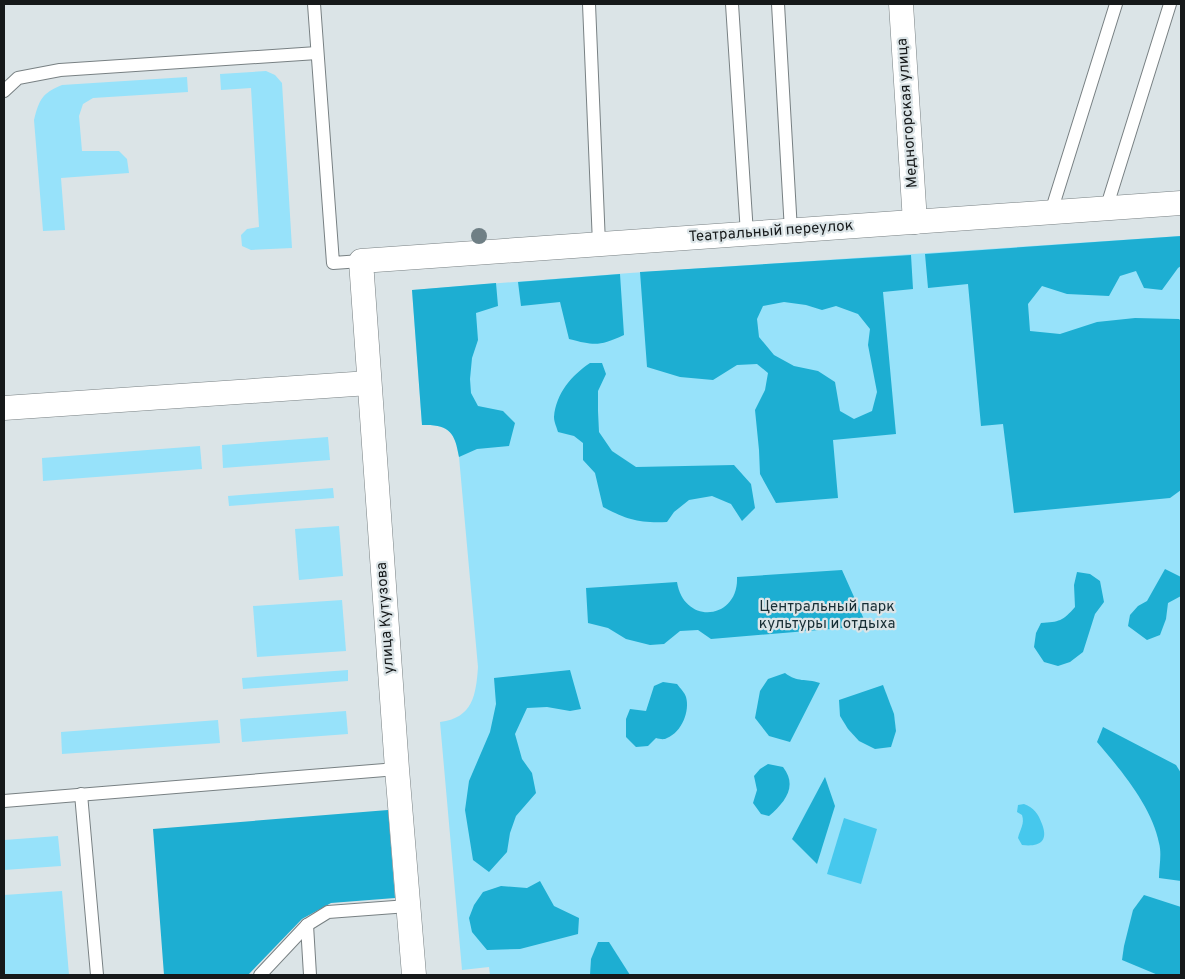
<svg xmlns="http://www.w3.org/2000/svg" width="1185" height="979" font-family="Overpass,sans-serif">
	<rect width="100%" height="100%" fill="#dbe4e7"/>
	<g fill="#97e2fa">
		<path d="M266,71L275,75L282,83L292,248L251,250L242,246L241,235L247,229L259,227L251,88L221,90L220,74Z"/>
		<path d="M187,77L188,92L93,98L83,104L79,116L82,151H119L127,159L129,173L61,178L65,230L43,231L34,120C39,100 42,93 62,85Z"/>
		<path d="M1181,236V975H490L489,967L462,970L440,722C473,718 476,695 478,667L459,457C455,432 449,424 422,425L412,290L630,273Z"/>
		<path d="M328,437L330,460L223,468L222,445Z"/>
		<path d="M200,446L202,469L43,481L42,458Z"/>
		<path d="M333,488L334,498L229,506L228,496Z"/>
		<path d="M339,526L343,576L299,580L295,529Z"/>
		<path d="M342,600L346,651L257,657L253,606Z"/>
		<path d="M348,670V681L243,689L242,678Z"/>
		<path d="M346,711L348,734L242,742L240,719Z"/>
		<path d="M218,720L220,743L62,754L61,732Z"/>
		<path d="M58,836L61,866L4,870V840Z"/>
		<path d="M62,891L69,975H4V895Z"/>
	</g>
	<g fill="#1daed2" fill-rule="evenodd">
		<path d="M1181,236V266L1178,268L1162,290L1144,288L1136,271L1120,276L1109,296L1067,294L1042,286L1028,304L1030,331L1060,334L1097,322L1135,318L1179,319L1181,321V490L1170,498L1014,513L1003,424L981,426L968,284L928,288L925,254Z"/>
		<path d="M911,255L913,289L883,292L896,434L833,440L838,498L776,503L760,474L759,450L755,410L765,390L768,373L757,364L737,365L713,380L680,377L647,367L640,272ZM784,302L806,305L822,310L836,306L858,314L870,329L868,345L877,392L872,411L854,419L840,411L835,382L818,371L794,366L774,355L759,337L757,319L763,306Z"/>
		<path d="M620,274L624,335C599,346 596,346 569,339L560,302L521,306L518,282Z"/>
		<path d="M496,283L498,306L476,313L478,340L472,358L470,379L471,393L478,406L503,411L515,423L509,446L477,449L459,457C455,432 449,424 422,425L412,290Z"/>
		<path d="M590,363H602L606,374L598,391V411L599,432L612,451L636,467L734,465L751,484L755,508L742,521L731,504L712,496L689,500L674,512L667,522C638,523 628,520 603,507L595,473L583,460V443L574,436L558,432C557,428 554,422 554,417C556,393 572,375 590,363Z"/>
		<path d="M1165,569L1181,577V596L1168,603L1166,619L1160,635L1147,640L1128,626L1130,615L1138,606L1147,601Z"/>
		<path d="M842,570L867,626L711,639L698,630L680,631L664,644L650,645L626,639L608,628L588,623L586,588L677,582C684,626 739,620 737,577Z"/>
		<path d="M1077,572L1090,574L1100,581L1104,602L1095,614L1083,652L1070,662L1058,666L1044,662L1034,647L1036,633L1041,623C1059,622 1063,621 1075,607L1074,585Z"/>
		<path d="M570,670L581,709L570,711L547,707L527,708L515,734L522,759L532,773L536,793L516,816L510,833L507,852L489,872L473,860L465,810L469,781L490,732L496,704L494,678Z"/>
		<path d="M785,673C798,683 805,678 820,683L790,742L769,736L755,718L760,691L768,679Z"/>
		<path d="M663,682L677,684C680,688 685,693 686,697C690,711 682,732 667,738C664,740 660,739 656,738L648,746L636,747L626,737V719L630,709L646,711L654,686Z"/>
		<path d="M883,685L894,714L896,731L891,747L875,749L859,741L848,729L840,716L839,700Z"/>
		<path d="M1103,727L1176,765L1181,773V881L1159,878C1159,867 1162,854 1159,843C1152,807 1121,770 1097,742Z"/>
		<path d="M768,764L783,767C798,786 785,802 769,816L761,814L753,803L757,790L754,776L760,769Z"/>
		<path d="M825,777L835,806L817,864L792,839Z"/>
		<path d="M388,810L395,898L331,903L302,919L248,975H164L153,829Z"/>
		<path d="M540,881L554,906L579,918L578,934L520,949L487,950L472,932L469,918L474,905L483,892L501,886L527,888Z"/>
		<path d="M1144,895L1181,907V975H1158L1122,960L1124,946L1133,910Z"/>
		<path d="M598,942H609L630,975H590L591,959Z"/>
	</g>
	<g fill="#46c8ed">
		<path d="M1024,804C1034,808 1038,813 1042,824C1049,842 1039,847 1022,845L1018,838C1020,829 1025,824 1022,815L1017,812L1018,805Z"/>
		<path d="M844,818L877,829L861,884L827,874Z"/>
	</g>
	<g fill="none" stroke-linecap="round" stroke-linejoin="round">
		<g stroke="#788083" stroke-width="14">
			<g id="lane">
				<path d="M314,4L333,263L361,261"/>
				<path d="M589,4L599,244"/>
				<path d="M732,4L747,234"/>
				<path d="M778,4L791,231"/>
				<path d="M4,91L18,78L60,70L317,53"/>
				<path d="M1106,209L1170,4"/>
				<path d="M1051,212L1116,4"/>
				<path d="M81,794L97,975"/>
				<path d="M4,801L397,769"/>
				<path d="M307,925L310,975"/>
				<path d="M260,975L307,925L328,912L408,906"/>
			</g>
		</g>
		<g stroke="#788083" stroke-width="25">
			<g id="street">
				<path d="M901,4L915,222"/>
				<path d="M4,408L369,383"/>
				<path d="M414,975L397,769L361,261L1181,203"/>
			</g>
		</g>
		<use href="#lane" stroke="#fff" stroke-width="12"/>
		<use href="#street" stroke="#fff" stroke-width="24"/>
	</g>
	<circle fill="#6f7f85" cx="479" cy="236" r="8"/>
	<g text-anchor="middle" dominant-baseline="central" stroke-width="4.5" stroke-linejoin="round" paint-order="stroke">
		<g font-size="15" fill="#16191a" stroke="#dbe4e7">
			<text transform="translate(908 113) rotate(-94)">Медногорская улица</text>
			<text transform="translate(771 232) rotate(-4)">Театральный переулок</text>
			<text transform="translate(386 618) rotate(-94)">улица Кутузова</text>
		</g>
		<g font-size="15" fill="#172d34" stroke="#dbe4e7">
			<text x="827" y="607">Центральный парк<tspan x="827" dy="17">культуры и отдыха</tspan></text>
		</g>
	</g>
	<rect width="1185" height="979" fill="none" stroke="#16191a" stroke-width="10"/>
</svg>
